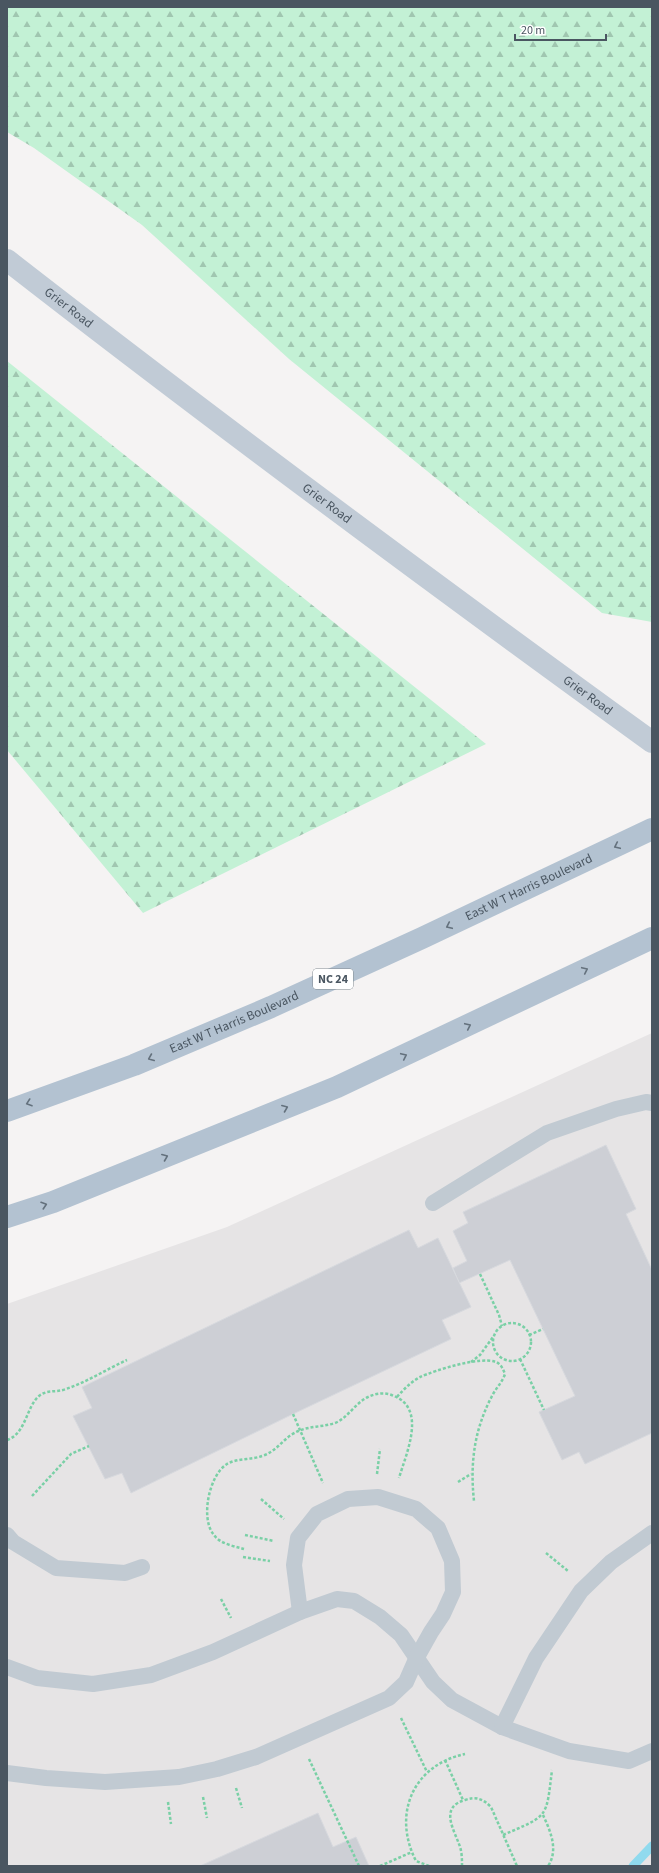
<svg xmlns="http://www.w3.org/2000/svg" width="659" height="1873" font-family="'Source Sans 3',sans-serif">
	<defs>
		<pattern id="forest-firs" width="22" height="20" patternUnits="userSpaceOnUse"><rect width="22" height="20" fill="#c3f1d5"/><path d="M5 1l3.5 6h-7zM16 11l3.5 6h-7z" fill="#a0c6b0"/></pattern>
	</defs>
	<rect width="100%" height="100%" fill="#f5f3f3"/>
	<path fill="#e6e4e5" d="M652,1033V1866H7V1304L227,1227Z"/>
	<g fill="url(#forest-firs)">
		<path d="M7,7H652V622L602,613L289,359L142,225L34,148L7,132Z"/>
		<path d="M7,361L486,744L143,913L7,750Z"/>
	</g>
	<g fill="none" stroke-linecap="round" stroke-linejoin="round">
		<path stroke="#90daee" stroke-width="9" d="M633,1866L652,1846"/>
	</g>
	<g fill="#cdcfd5" stroke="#d7d9de">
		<path d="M606,1145L636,1209L626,1214L652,1270V1433L585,1464L579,1452L562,1460L539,1412L575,1396L510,1260L459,1283L453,1268L467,1261L453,1231L468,1223L463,1212Z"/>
		<path d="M409,1230L418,1248L438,1238L471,1307L442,1320L451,1339L293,1414L131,1493L122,1473L105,1479L73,1416L92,1408L82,1387Z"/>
		<path d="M318,1813L333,1847L356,1837L369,1866H200Z"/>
	</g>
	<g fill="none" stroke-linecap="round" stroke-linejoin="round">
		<g stroke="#7ad0a6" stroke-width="2.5" stroke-dasharray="3 2" stroke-linecap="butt">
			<path d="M480,1274L499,1315L502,1326"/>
			<circle cx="512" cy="1342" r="19"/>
			<path d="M529,1335L543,1329"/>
			<path d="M520,1359L544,1410"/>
			<path d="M471,1362L480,1355L493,1337"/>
			<path d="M397,1397C404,1389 411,1382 420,1377C436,1370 480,1356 496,1362C501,1364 503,1369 505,1374C502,1383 495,1389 491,1398C474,1431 470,1464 474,1501"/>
			<path d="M293,1414L323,1483"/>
			<path d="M7,1440C26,1434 26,1407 39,1396C48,1389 56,1393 66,1389C87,1382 107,1369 127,1360"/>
			<path d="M377,1474L380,1449"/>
			<path d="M458,1482L471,1474"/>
			<path d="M32,1496L71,1454L89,1446"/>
			<path d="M261,1499L284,1519"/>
			<path d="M245,1535L274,1541"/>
			<path d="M244,1549C234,1546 220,1544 214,1535C200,1519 209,1475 227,1464C237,1458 251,1460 262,1456C275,1452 281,1442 291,1435C306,1425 320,1428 335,1423C348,1418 355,1403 368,1397C376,1393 386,1392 394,1396C427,1409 406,1454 399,1478"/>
			<path d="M546,1553L568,1571"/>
			<path d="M243,1557L270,1561"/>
			<path d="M221,1599L231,1618"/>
			<path d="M401,1718L427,1772"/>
			<path d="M309,1759L359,1866"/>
			<path d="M445,1760L463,1800"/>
			<path d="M236,1788L242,1808"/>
			<path d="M203,1797L207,1818"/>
			<path d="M168,1802L171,1824"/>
			<path d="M543,1815C550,1830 559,1850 548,1866"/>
			<path d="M503,1835C549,1815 546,1819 552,1770"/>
			<path d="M380,1866L412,1852"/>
			<path d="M429,1866L416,1861C392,1814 413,1765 465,1754"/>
			<path d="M462,1866C462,1859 462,1851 459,1844C453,1828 440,1807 465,1800C476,1796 483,1799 491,1807L517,1866"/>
		</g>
		<g stroke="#c1cad2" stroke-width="16">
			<path d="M433,1203L547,1133L616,1109L646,1102L652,1103"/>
			<path d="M7,1535L13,1542L56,1568L125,1573L142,1567"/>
			<path d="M7,1667L37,1678L93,1684L151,1675L213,1652L300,1612L337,1599L354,1601L380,1617L401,1635L433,1682L452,1700L502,1727L569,1751L629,1761L652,1751"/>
			<path d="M502,1727L536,1658L581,1591L611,1562L652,1533"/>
			<path d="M7,1773L46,1778L105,1782L179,1777L217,1769L256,1757L389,1698L406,1682L417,1657L431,1632L443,1614L453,1592L452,1561L438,1528L416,1509L378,1497L348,1499L317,1514L298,1538L294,1565L300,1612"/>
		</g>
		<path stroke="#c1cbd6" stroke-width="22" id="s1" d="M7,260C219,425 434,584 652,742"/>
		<g stroke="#b3c2d1" stroke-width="22">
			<path id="s2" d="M7,1111L134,1065L271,1007L422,938L652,829"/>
			<path d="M7,1217L53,1202L337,1087L652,938"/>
		</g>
	</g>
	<defs><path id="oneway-chevron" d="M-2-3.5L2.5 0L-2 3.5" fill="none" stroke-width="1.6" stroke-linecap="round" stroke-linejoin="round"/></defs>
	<g stroke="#64717d">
		<use href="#oneway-chevron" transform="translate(617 846) rotate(155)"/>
		<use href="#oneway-chevron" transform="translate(449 926) rotate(155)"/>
		<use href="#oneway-chevron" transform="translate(585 970) rotate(-25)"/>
		<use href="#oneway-chevron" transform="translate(468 1026) rotate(-25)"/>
		<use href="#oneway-chevron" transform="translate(404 1056) rotate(-25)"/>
		<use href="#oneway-chevron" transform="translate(151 1058) rotate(157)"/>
		<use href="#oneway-chevron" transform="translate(29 1103) rotate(161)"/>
		<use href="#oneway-chevron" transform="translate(285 1108) rotate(-22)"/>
		<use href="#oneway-chevron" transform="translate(165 1157) rotate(-22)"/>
		<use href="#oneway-chevron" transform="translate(44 1205) rotate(-18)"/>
	</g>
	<g text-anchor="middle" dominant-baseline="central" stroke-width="3" stroke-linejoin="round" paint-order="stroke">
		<rect fill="#fff" stroke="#808990" stroke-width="1" x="313" y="969" width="40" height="20" rx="3"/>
		<g font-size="12" font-weight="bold" fill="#4a5661">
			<text x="333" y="979">NC 24</text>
		</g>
		<g font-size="13" fill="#4a5661" stroke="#fff">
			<text stroke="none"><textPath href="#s1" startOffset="78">Grier Road</textPath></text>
			<text stroke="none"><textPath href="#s1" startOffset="402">Grier Road</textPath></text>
			<text stroke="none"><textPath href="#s1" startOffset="726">Grier Road</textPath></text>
			<text stroke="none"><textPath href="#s2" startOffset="568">East W T Harris Boulevard</textPath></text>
			<text stroke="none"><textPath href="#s2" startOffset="244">East W T Harris Boulevard</textPath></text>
		</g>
	</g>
	<rect width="659" height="1873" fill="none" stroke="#4a5661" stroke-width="16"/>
	<path d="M515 34v6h91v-6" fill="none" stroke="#4a5661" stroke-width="2"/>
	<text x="521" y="34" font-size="12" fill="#4a5661" stroke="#ffffff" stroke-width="3" paint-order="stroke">20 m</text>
</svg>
